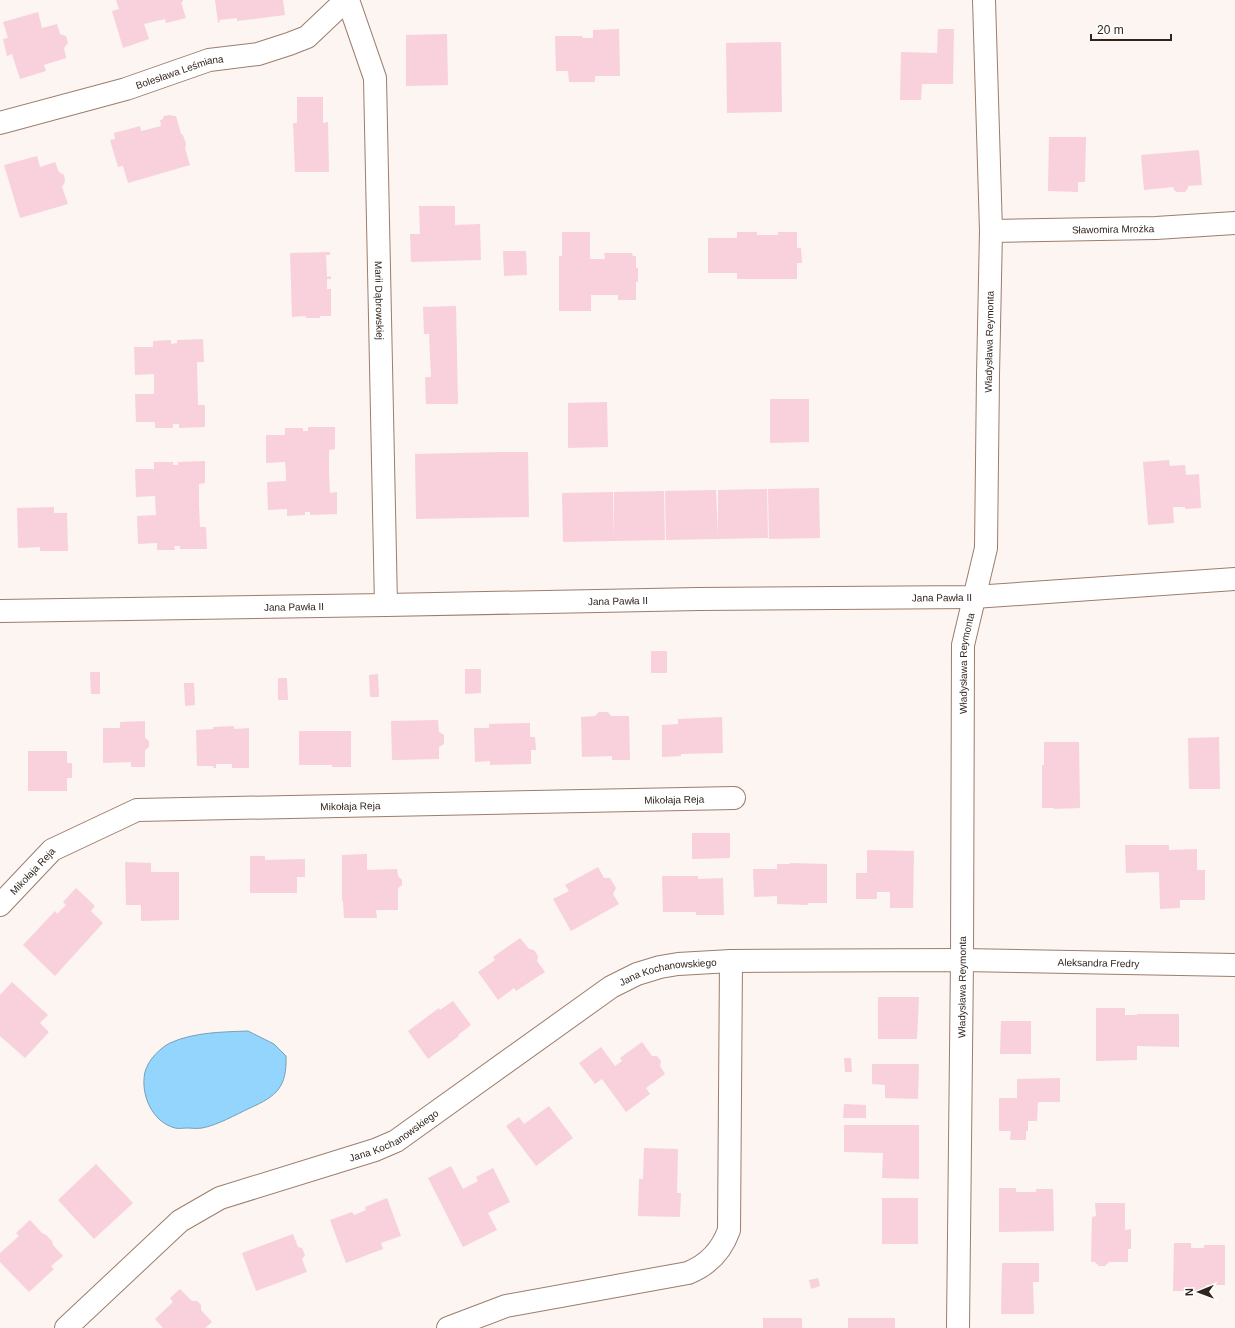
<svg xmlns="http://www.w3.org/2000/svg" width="1235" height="1328" font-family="Arial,sans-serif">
	<rect width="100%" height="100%" fill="#fcf5f1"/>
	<path fill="#93d5fd" stroke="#75a0ba" d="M248,1031L274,1044L286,1056C287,1087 277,1096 250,1108C235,1115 218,1125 202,1128C197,1129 192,1128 187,1128C183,1128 178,1129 175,1128C152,1122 140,1094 145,1072C148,1060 160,1048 170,1043C194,1032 223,1032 248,1031Z"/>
	<g fill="#f8d1dd">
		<path d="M116,0H183V2H181L186,18L166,23L165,19L144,24L149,39L123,48L112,11L119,9Z"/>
		<path d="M215,0H283L285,15L237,21V18L219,20L220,22L218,23Z"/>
		<path d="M38,12L42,28L57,24L60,34L66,36L68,43L64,48L66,58L44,65L46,71L20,79L12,54L7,56L3,39L8,38L3,22Z"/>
		<path d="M619,29L620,76H595V82H569L568,71H556L555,36H582L583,38H593V30Z"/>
		<path d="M938,29H954L953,84H922L921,100H900L901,52L937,53Z"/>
		<path d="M447,34L448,85L406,86V35Z"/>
		<path d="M781,42L782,112L727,113L726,43Z"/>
		<path d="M297,97H323V123L328,122L329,172H295L293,123H297Z"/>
		<path d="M170,115L174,116H176L181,134L183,135L186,144L185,148L190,165L128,183L123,166L118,167L110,140L115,139L114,133L140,126L141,131L161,126L160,120H162L164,116Z"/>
		<path d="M1049,137H1086L1085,182H1078V192L1048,191Z"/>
		<path d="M1199,150L1202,185L1188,186V188L1185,192H1177L1174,190L1173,187L1144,190L1141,155Z"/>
		<path d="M37,156L40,167L55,162L59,172L64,175L65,182L62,187L68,204L20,218L4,165Z"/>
		<path d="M419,206H455V225L480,224L481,260L411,262L410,234H420Z"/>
		<path d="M562,232H590V259H605L604,253H632L633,256H636V268H638V282H636V300H618V295H591V311H559V256H562Z"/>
		<path d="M737,232H757V235H778V232H797V248H801L802,263H797V279H737V273H708V238H737Z"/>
		<path d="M503,251H526L527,275L504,276Z"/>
		<path d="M330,252V255H326L327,277L331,276V279H327V289H331V316H320V318H306V316L292,317L290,253Z"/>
		<path d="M456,306L458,404H426L425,377H431L429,334H424L423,307Z"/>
		<path d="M203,339L204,362H197L198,405H205V427L179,428V424H173V428H155V422H136L135,394H154V374L135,375L134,347H153V341L171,340V344L177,343V340Z"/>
		<path d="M770,399H809V442L770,443Z"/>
		<path d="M607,402L608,447L568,448V403Z"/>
		<path d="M308,427H335V449L329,450V471L330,493L337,492V514L310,515V512H305V515L287,516V509L268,510L267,482L286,481V472L285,462L266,463V435H285V428H303V431H308Z"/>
		<path d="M501,452H528L529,517L416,519L415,454Z"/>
		<path d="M1169,460L1170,466L1185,465L1186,475L1199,474L1201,508L1185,509V507H1173L1174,523L1148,525L1143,462Z"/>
		<path d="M205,461V483L199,484V505L200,527H206L207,549H180V546H174L175,550H157V543L138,544L137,516L156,515L155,496L136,497L135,469H154V462H173V465H178V462Z"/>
		<path d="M819,488L820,538L769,539L768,489Z"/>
		<path d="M767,489L768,538L666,540L665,491L716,490L718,535V490Z"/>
		<path d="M664,491L665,540L614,541V492Z"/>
		<path d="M613,492L614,541L563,542L562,493Z"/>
		<path d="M54,507V513H67L68,551H40V547L18,548L17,508Z"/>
		<rect x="651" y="651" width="16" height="22"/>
		<path d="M465,669H481V693L465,694Z"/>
		<path d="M90,672H100V694H91Z"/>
		<path d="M378,674L379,697H370L369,675Z"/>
		<path d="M278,678H287L288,700H278Z"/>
		<path d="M184,683H194L195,705L185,706Z"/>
		<path d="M599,712H608L611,716H629L630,760H612V756L582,757L581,717L595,716Z"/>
		<path d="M722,717L723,753L681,754V756L662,757V725L678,724V719Z"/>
		<path d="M438,720L439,732L444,735V744L439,747V759L392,760L391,721Z"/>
		<path d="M145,721V738L149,741V747L145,750V767H131V762L103,763V728H120V722Z"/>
		<path d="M530,723V737H535L536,750H531V764L490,765V761L475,762L474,728H489V724Z"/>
		<path d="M234,726V729L249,728V768H232V764H216V768H214L213,766H197L196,730L213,729V727Z"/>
		<path d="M299,731H351V767H332V765H299Z"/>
		<path d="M1219,737L1220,789H1189L1188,738Z"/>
		<path d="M1044,742H1079L1080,808L1054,809V808H1042V765H1044Z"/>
		<path d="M28,751H67V763H72V778H67V791H28Z"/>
		<path d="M692,833H730V858L692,859Z"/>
		<path d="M1125,845H1169V850L1197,849V870H1205V900H1180V908L1160,909L1159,872L1126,873Z"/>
		<path d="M867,850L914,851L913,908H890V892H877V899H856V873H867Z"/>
		<path d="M367,854V870L397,869L398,876L402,880V885L398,888V910H376L377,918H344L343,901H342V855Z"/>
		<path d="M250,856H265V860L305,859V877H297V893H250Z"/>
		<path d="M125,862L151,863V872H179V920L141,921V905H126Z"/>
		<path d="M790,863L827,864V903H808V905L777,904V896L754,897L753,869H777V864H790Z"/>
		<path d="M598,867L604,878H610L616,888L613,894L619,904L571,931L553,899L569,891L565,885Z"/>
		<path d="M662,876H698V879L723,878L724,915H696V912H663Z"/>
		<path d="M76,888L95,906L91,911L103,923L55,976L23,945L55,911L57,914L66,905L63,902Z"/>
		<path d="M520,938L529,949L534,950L538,956L537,961L545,972L516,991L514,988L498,1000L478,972L495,960L493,957Z"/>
		<path d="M12,982L48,1015L40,1023L49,1032L25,1058L0,1036V995Z"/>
		<path d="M878,997H919L917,1039H878Z"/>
		<path d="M453,1001L471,1025L458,1035L459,1036L428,1059L408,1031L439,1008L440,1010Z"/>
		<path d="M1096,1008H1125V1015H1137V1014H1179V1047L1137,1046V1060L1096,1061Z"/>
		<path d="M1001,1021H1031V1054H1000Z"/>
		<path d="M642,1042L652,1056H657L661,1061L660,1066L665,1074L646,1088L650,1094L626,1112L602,1079L595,1084L579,1063L601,1047L615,1066L622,1061L620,1058Z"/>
		<path d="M844,1058H851L852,1072H845Z"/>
		<path d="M872,1064H919L918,1099L885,1098V1085L872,1084Z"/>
		<path d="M1060,1078V1102H1038L1037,1121H1028V1131H1026V1140H1010L1011,1131H999V1098H1017V1079Z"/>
		<path d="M844,1104L866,1105V1118H843Z"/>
		<path d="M549,1106L573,1138L536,1166L506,1126L519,1117L524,1124Z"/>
		<path d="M844,1125H919V1179L882,1178L883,1153L844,1152Z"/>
		<path d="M644,1148L678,1149L677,1193H681L680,1217L638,1216L639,1179H643Z"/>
		<path d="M96,1164L133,1203L94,1239L58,1200Z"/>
		<path d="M451,1166L463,1189L478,1181L476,1177L493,1168L510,1202L488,1213L497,1230L463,1247L428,1178Z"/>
		<path d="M999,1188H1016V1192H1036V1189H1053L1054,1231L999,1232Z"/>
		<path d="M387,1198L401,1236L381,1243L383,1249L346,1263L330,1220L352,1212L354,1215L366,1210L365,1207Z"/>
		<rect x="882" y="1198" width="36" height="46"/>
		<path d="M1095,1203H1125V1230L1131,1229V1249H1128V1262H1109L1105,1266H1099L1095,1262H1091L1092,1217L1096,1216Z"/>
		<path d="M30,1220L42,1233L46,1235L52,1241L53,1245L63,1256L51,1266L54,1269L29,1292L0,1262V1253L19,1236L16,1233Z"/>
		<path d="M293,1234L298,1247L302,1248L305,1255L302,1259L307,1272L256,1291L242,1253Z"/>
		<path d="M1174,1243H1191V1248H1204V1245H1225V1285H1206V1291H1173Z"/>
		<path d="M1002,1263H1039V1282H1033L1034,1314H1001Z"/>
		<path d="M818,1278L820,1286L811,1289L809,1280Z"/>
		<path d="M180,1289L192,1301H197L201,1305V1310L212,1322L205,1328H163L155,1319L173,1302L170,1298Z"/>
		<rect x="763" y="1318" width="39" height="10"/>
		<rect x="848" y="1318" width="47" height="10"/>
	</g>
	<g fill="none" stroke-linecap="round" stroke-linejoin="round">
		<g stroke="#9c7d6c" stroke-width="24">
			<g id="street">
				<path id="s1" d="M348,0L375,78L386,605"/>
				<path id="s2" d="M0,123L126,89L209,60L258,54L289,44L307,37L346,0"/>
				<path id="s3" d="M991,231L1156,228L1235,223"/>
				<path id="s4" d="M0,611L386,605L699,599L974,597L1235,579"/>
				<path id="s5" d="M0,905L52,850L137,810L734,798"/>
				<path id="s6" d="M66,1328L180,1221L220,1198L375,1150L396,1141L611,987L637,974L660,967L678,964L731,961L962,960L1235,965"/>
				<path d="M448,1328L506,1306L688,1273C708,1265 722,1250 729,1230L731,961"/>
				<path id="s7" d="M958,1328L962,960L963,645L986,548L988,375L991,231L984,0"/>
			</g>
		</g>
		<use href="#street" stroke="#fff" stroke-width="22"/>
	</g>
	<g text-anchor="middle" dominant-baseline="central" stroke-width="4" stroke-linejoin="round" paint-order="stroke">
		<g font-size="10" fill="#30241d" stroke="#fff">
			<text stroke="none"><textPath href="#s2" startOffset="187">Bolesława Leśmiana</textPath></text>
			<text stroke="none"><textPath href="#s3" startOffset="122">Sławomira Mrożka</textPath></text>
			<text stroke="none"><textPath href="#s1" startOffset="305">Marii Dąbrowskiej</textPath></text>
			<text stroke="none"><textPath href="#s7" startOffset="989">Władysława Reymonta</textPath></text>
			<text stroke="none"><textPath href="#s4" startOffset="942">Jana Pawła II</textPath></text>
			<text stroke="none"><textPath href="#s4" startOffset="618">Jana Pawła II</textPath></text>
			<text stroke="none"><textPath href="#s4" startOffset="294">Jana Pawła II</textPath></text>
			<text stroke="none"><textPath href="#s7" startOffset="665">Władysława Reymonta</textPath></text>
			<text stroke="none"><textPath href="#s5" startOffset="707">Mikołaja Reja</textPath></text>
			<text stroke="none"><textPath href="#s5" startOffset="383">Mikołaja Reja</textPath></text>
			<text stroke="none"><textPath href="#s5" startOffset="47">Mikołaja Reja</textPath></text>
			<text stroke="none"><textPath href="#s6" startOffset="1144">Aleksandra Fredry</textPath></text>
			<text stroke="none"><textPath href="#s6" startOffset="712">Jana Kochanowskiego</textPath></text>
			<text stroke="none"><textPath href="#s7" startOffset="341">Władysława Reymonta</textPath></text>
			<text stroke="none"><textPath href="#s6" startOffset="388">Jana Kochanowskiego</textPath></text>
		</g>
	</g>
	<g transform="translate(1199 1292) rotate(269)" stroke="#ffffff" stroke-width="3" paint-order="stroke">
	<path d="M0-3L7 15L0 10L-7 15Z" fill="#30241d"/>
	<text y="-6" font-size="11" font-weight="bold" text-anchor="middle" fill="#30241d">N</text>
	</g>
	<path d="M1091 34v6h80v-6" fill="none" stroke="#30241d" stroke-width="2"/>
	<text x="1097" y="34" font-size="12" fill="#30241d" stroke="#ffffff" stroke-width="3" paint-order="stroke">20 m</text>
</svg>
